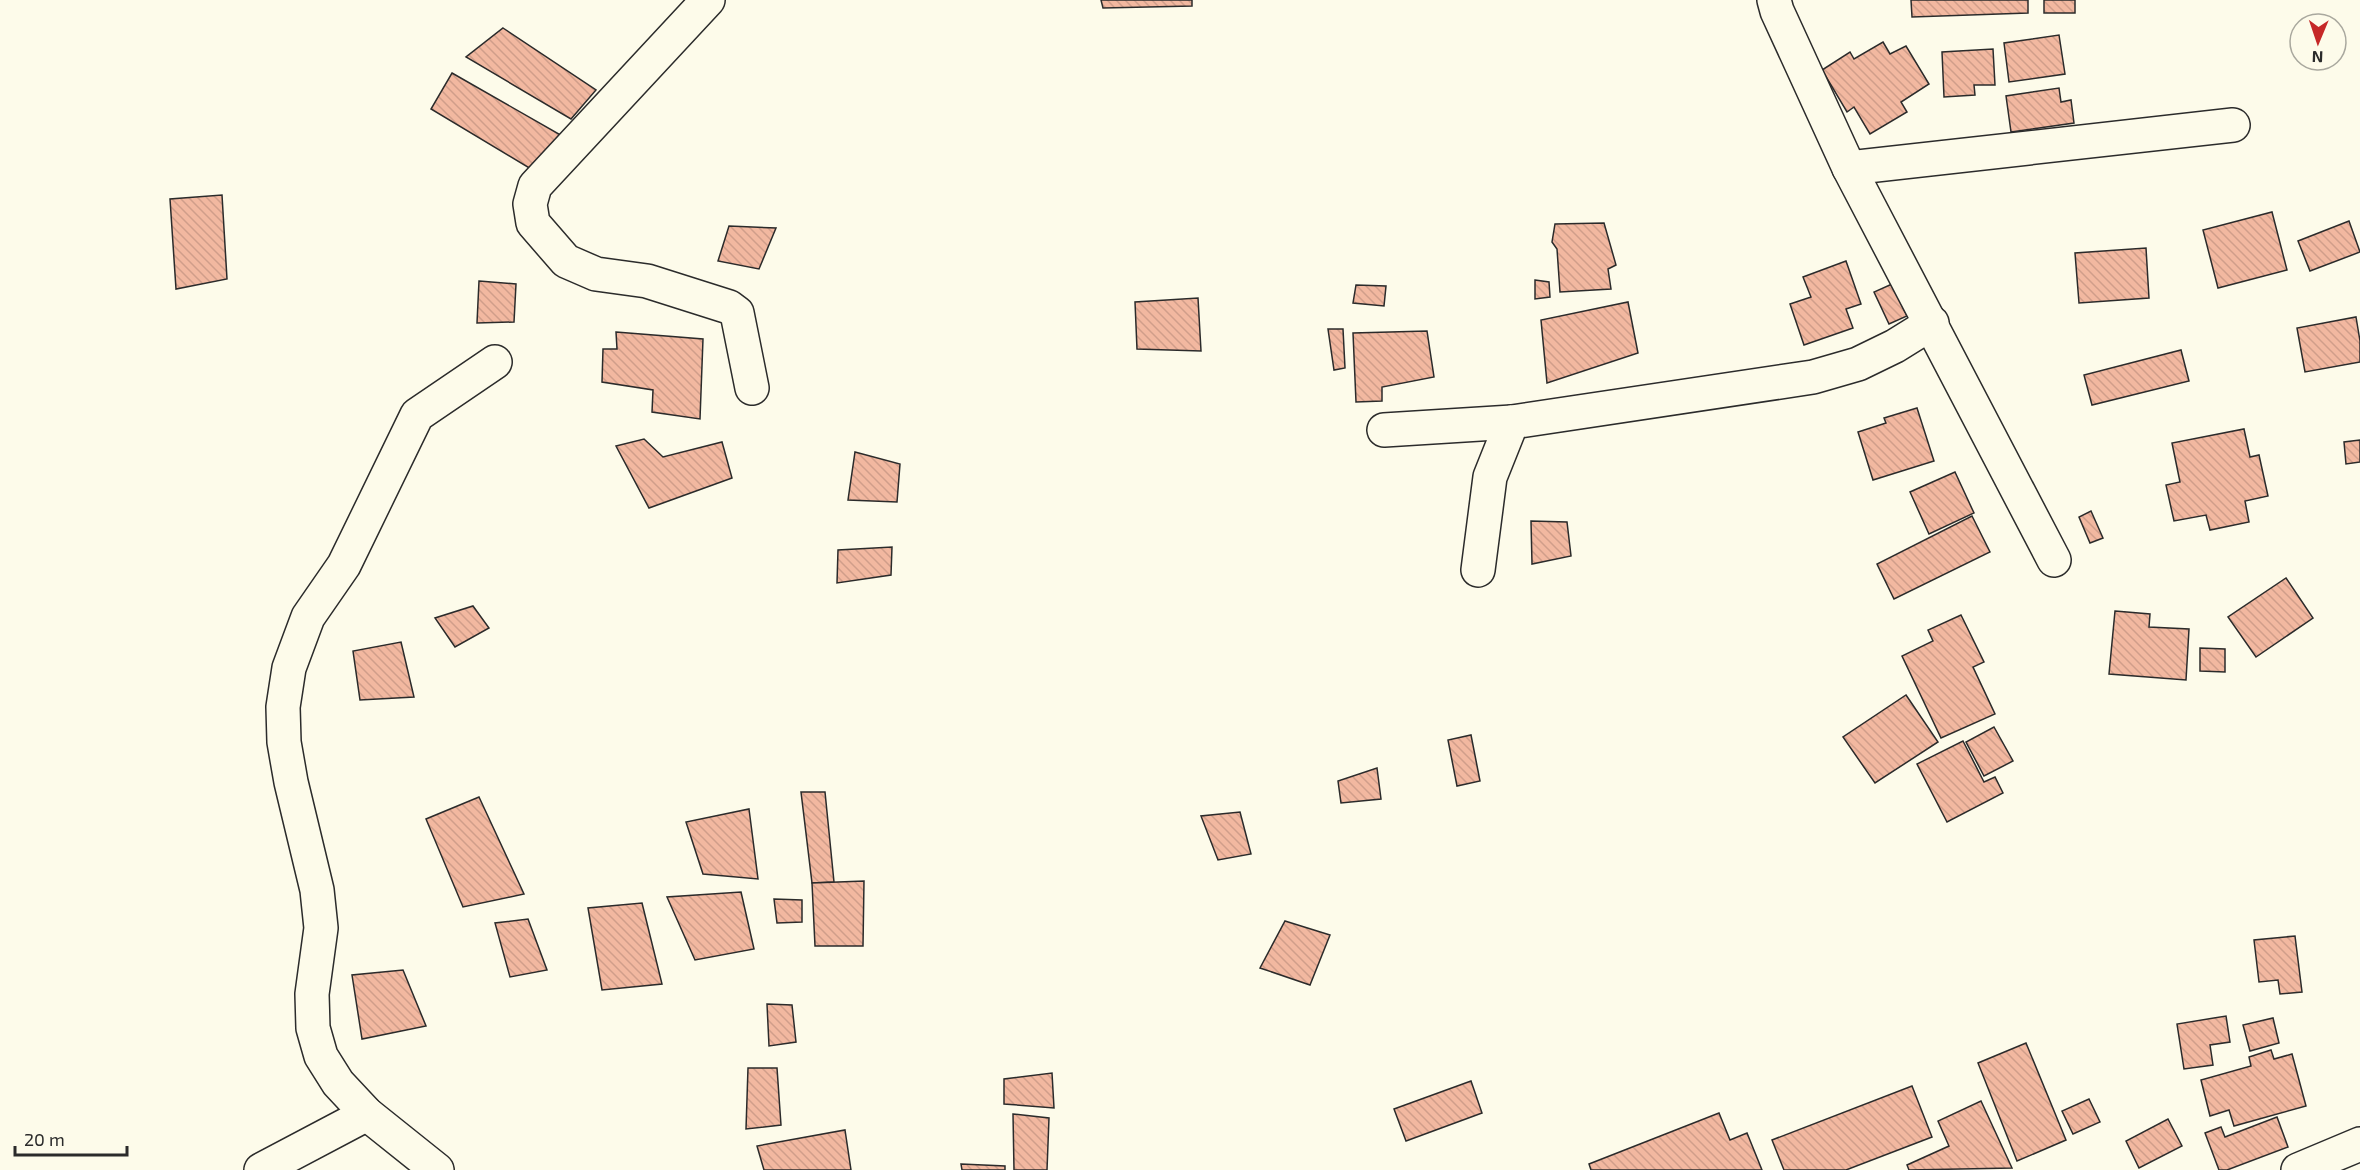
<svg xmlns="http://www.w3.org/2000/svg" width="2360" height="1170" font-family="'Exo 2',sans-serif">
	<defs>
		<pattern id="building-back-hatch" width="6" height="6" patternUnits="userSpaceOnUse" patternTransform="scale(1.5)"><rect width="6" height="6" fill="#f2b8a0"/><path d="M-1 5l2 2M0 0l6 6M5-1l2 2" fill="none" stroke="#d09e8a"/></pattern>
	</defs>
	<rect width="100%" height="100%" fill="#fdfbea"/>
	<g fill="url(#building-back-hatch)" stroke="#2b2b2b" stroke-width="1.5">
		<path d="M1101,0H1192V6L1103,8Z"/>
		<path d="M1911,0H2028V13L1912,17Z"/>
		<rect x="2044" y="0" width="31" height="13"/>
		<path d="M503,28L596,90L571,119L466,57Z"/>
		<path d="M2059,35L2065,74L2009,82L2004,43Z"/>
		<path d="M1883,42L1890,54L1906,46L1929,84L1901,102L1907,112L1870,134L1854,107L1847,112L1822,70L1850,52L1854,59Z"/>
		<path d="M1993,49L1995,85H1974L1975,95L1944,97L1942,52Z"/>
		<path d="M452,73L571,141L541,175L431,109Z"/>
		<path d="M2059,88L2061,102L2071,100L2074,123L2011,132L2006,96Z"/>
		<path d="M222,195L227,279L176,289L170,199Z"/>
		<path d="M2272,212L2287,270L2218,288L2203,230Z"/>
		<path d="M2349,221L2360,252L2310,271L2298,241Z"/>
		<path d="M1604,223L1616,265L1608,269L1611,289L1560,292L1557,249L1552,242L1555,224Z"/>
		<path d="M729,226L776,228L759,269L718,261Z"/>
		<path d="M2146,248L2149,298L2079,303L2075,253Z"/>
		<path d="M1846,261L1861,304L1846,309L1853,328L1804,345L1790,304L1811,297L1803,277Z"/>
		<path d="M1535,280L1549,282L1550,297L1535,299Z"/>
		<path d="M479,281L516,284L514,322L477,323Z"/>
		<path d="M1892,284L1907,316L1889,324L1874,292Z"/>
		<path d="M1356,285L1386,286L1384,306L1353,303Z"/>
		<path d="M1198,298L1201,351L1137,349L1135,302Z"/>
		<path d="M1628,302L1638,353L1547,383L1541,320Z"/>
		<path d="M2356,317L2360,341V362L2305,372L2297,328Z"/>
		<path d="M1328,329H1343L1345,368L1334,370Z"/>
		<path d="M1427,331L1434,377L1382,387V401L1356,402L1353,333Z"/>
		<path d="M616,332L703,339L700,419L652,412L653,390L602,382L603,349H617Z"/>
		<path d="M2181,350L2189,381L2092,405L2084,375Z"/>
		<path d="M1917,408L1934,461L1873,480L1858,432L1886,423L1884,418Z"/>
		<path d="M2244,429L2250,457L2259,455L2268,496L2245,501L2249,522L2210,530L2206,515L2174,521L2166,485L2180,482L2172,443Z"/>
		<path d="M644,439L663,457L722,442L732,478L649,508L616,446Z"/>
		<path d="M2360,440V462L2346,464L2344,442Z"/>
		<path d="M855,452L900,464L897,502L848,500Z"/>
		<path d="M1955,472L1974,513L1929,534L1910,492Z"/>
		<path d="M2091,511L2103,538L2090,543L2079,517Z"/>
		<path d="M1972,516L1990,552L1894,599L1877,564Z"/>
		<path d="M1531,521L1567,522L1571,556L1532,564Z"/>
		<path d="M892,547L891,575L837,583L838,550Z"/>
		<path d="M2286,578L2313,618L2256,657L2228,617Z"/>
		<path d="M473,606L489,628L455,647L435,618Z"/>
		<path d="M2115,611L2150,614L2149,627L2189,629L2186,680L2109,674Z"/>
		<path d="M1961,615L1984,662L1973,667L1995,714L1941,738L1902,656L1933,641L1928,630Z"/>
		<path d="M401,642L414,697L360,700L353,651Z"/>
		<path d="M2200,648L2225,649V672L2200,671Z"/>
		<path d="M1906,695L1938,742L1875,783L1843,737Z"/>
		<path d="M1994,727L2013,761L1984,776L1966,742Z"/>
		<path d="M1471,735L1480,781L1457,786L1448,740Z"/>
		<path d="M1963,741L1984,782L1995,777L2003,793L1947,822L1917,764Z"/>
		<path d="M1377,768L1381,799L1341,803L1338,781Z"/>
		<path d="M801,792H825L834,882L812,883Z"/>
		<path d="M479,797L524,894L463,907L426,819Z"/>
		<path d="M749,809L758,879L703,874L686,822Z"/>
		<path d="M1240,812L1251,854L1218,860L1201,816Z"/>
		<path d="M864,881L863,946H815L812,883Z"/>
		<path d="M741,892L754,949L695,960L667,897Z"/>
		<path d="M774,899L802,900V922L777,923Z"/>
		<path d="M642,903L662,984L602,990L588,908Z"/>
		<path d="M528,919L547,970L510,977L495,923Z"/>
		<path d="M1285,921L1330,935L1310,985L1260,968Z"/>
		<path d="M2295,936L2302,992L2280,994L2278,980L2259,982L2254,940Z"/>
		<path d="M403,970L426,1026L362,1039L352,975Z"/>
		<path d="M767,1004L792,1005L796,1042L769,1046Z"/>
		<path d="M2226,1016L2230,1042L2210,1045L2213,1065L2184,1069L2177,1024Z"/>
		<path d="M2273,1018L2279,1043L2250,1051L2243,1025Z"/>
		<path d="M2026,1043L2066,1140L2017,1161L1978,1063Z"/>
		<path d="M2271,1050L2274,1059L2292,1054L2306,1106L2234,1126L2229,1110L2210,1116L2201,1080L2251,1066L2249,1057Z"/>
		<path d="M748,1068H777L781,1125L746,1129Z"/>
		<path d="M1052,1073L1054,1108L1004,1104V1079Z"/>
		<path d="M1471,1081L1482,1113L1406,1141L1394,1109Z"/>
		<path d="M1912,1086L1932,1137L1846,1170H1784L1772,1140Z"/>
		<path d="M2089,1099L2100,1122L2073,1134L2062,1111Z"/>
		<path d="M1981,1101L2012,1168L1909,1170L1907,1165L1949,1146L1938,1121Z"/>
		<path d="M1719,1113L1730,1140L1747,1133L1762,1170H1591L1589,1164Z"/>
		<path d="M1013,1114L1049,1118L1047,1170H1014Z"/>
		<path d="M2277,1117L2288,1147L2227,1170H2219L2205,1133L2221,1127L2225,1137Z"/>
		<path d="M2168,1119L2182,1146L2139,1168L2126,1141Z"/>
		<path d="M845,1130L851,1170H764L757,1146Z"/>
		<path d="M961,1164L1005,1166V1170H962Z"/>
	</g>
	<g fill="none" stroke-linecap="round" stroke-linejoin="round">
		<g stroke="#2b2b2b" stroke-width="36">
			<g id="minor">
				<path d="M708,0L535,186L530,204L533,223L566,261L596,274L647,281L729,307L737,313L752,388"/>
				<path d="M1774,0L1777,11L1849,168L2054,560"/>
				<path d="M1849,168L2233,125"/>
				<path d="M1384,430L1512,422L1813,377L1858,364L1895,346L1932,323"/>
				<path d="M1478,570L1490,477L1512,422"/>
				<path d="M261,1170L367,1114"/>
				<path d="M437,1170L367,1114L338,1083L321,1056L313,1028L312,994L321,928L317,890L291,782L284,742L283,707L289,668L308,617L344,565L417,415L495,362"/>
				<path d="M2298,1170L2360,1144"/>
			</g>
		</g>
		<use href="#minor" stroke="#fdfbea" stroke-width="33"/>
	</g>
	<g transform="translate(2318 42) rotate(182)"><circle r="28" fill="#fdfbea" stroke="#a9a89e" stroke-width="1.5"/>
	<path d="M0-4.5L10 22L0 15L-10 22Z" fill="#c62828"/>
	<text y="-9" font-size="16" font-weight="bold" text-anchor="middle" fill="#2b2b2b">N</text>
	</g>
	<path d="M15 1146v9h112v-9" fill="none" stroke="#2b2b2b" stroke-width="3"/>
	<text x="24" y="1146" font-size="18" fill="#2b2b2b" stroke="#fdfbea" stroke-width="4.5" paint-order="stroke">20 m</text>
</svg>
